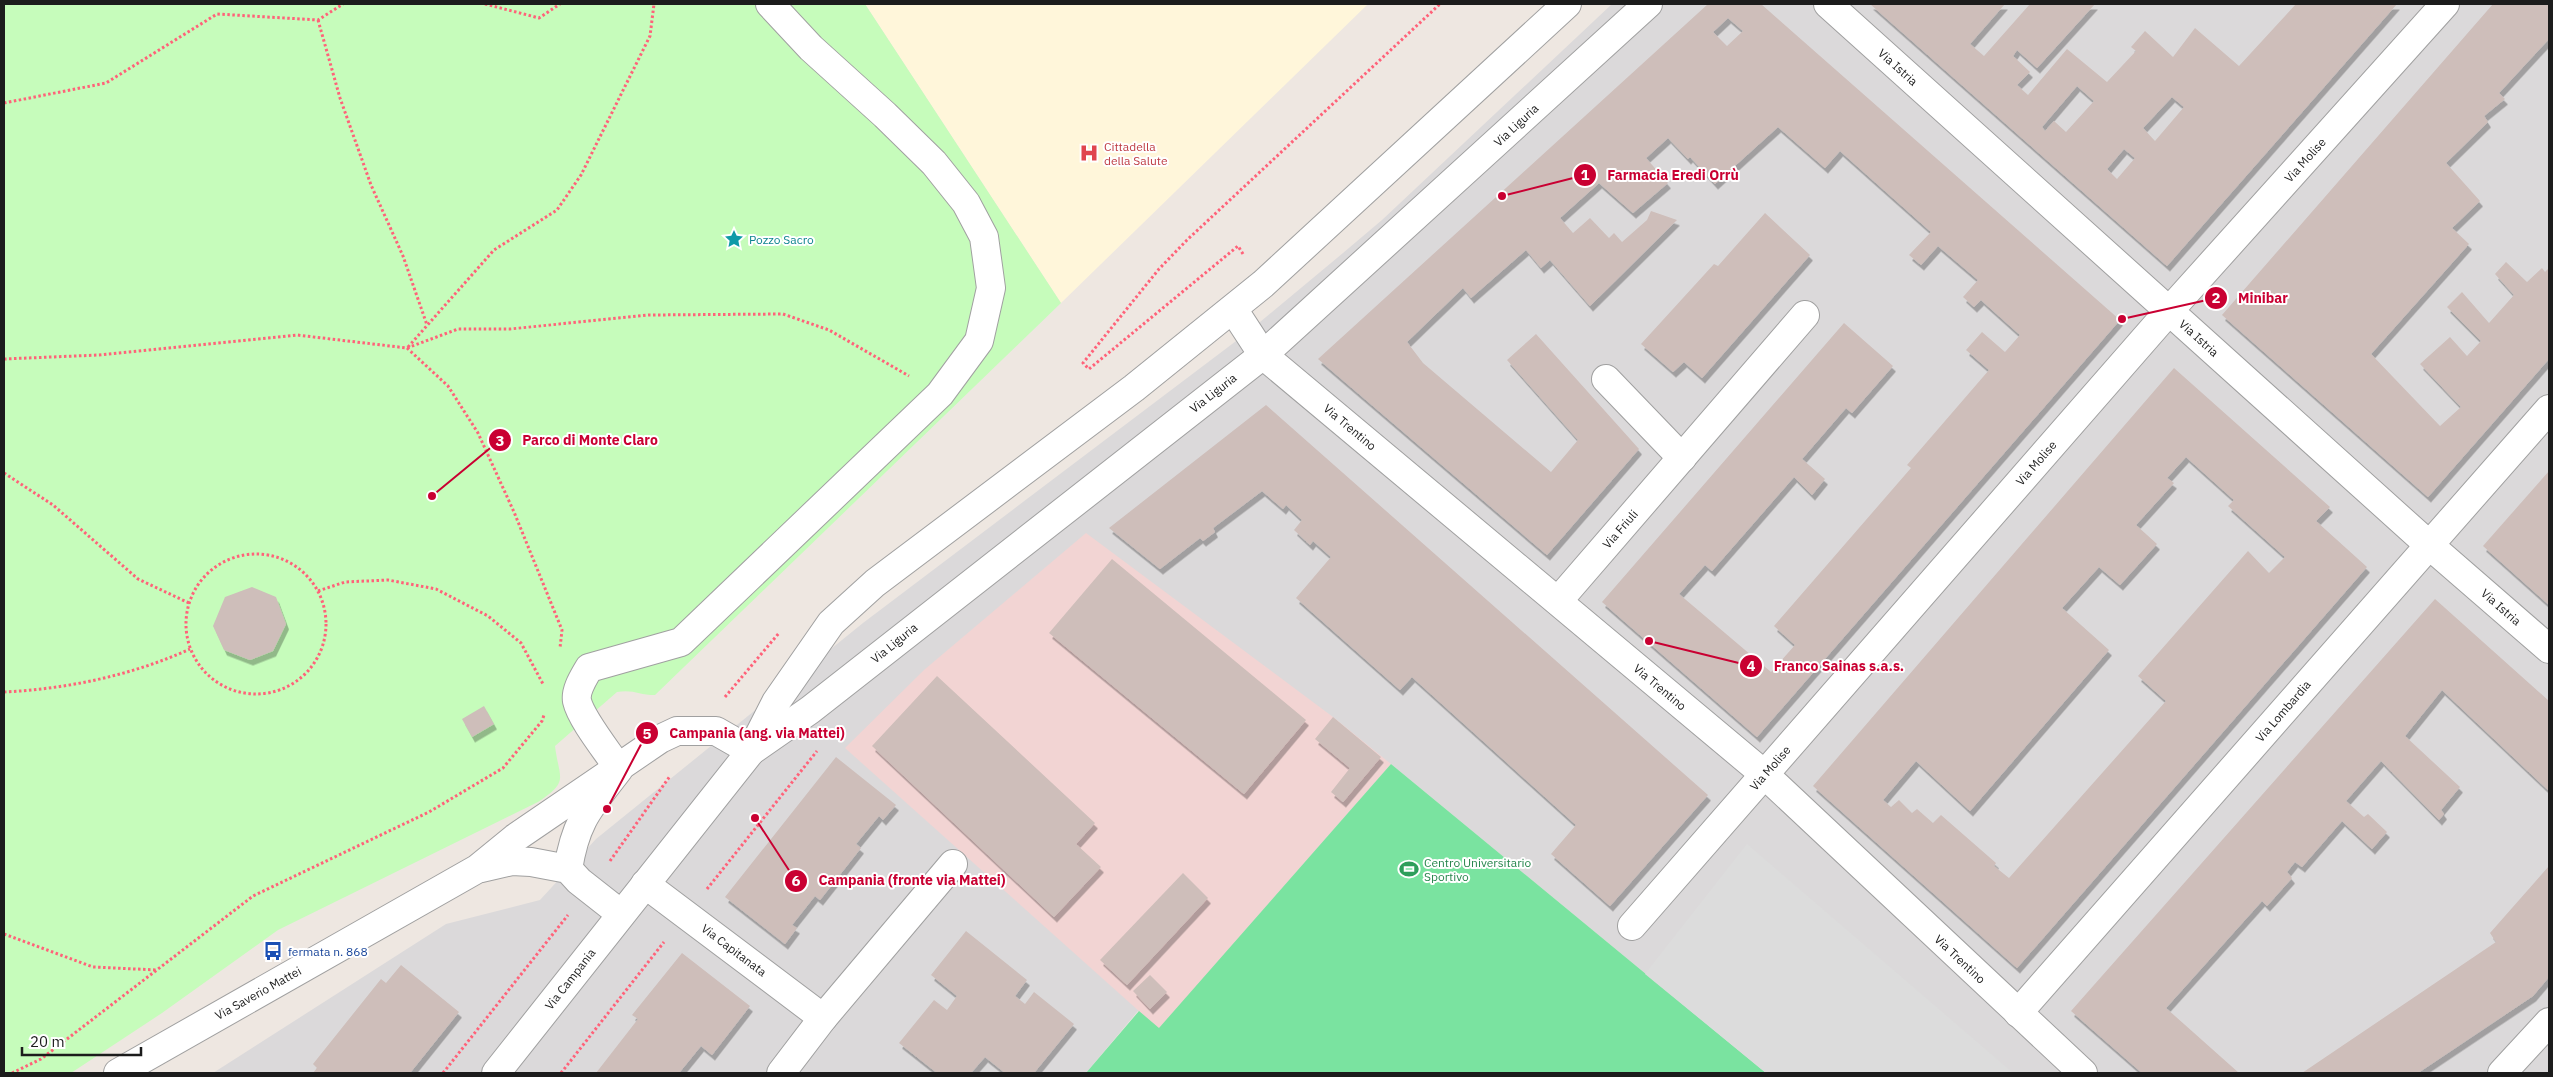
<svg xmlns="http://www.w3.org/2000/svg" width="2553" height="1077" font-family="'IBM Plex Sans',sans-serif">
	<defs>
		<filter id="shadow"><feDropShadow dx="3" dy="5.5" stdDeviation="0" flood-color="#0004"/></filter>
	</defs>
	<rect width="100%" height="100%" fill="#eee7e1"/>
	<path fill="#dbd9da" d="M1612,4H2549V1073H1766L1391,764L1159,1029L1138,1011L1086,1073H213L446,924L540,900L596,839L863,623L1248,332L1343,253L1382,220Z"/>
	<path fill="#fff6da" d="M865,4H1368L1061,303Z"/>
	<path fill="#f2d4d3" d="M1086,533L1333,717L1391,764L1159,1029L845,748L924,670Z"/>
	<path fill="#c6fcbb" d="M4,4H865L1061,303L655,695C639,695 633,689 617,692L555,746C559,779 570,781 538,802L278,930L162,1013L71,1073H4Z"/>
	<path fill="#7ae3a0" d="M1391,764L1766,1073H1086L1139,1011L1159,1028Z"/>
	<path fill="#dcdcdc" d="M1747,844L2013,1073H1766L1645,974Z"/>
	<g fill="#cebeba" fill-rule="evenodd" filter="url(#shadow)">
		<path d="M1708,4H1761L2120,320L1757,737L1602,602L1844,323L1893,366L1852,413L1846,408L1802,459L1825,479L1812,495L1794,477L1712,571L1705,565L1679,594L1771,672L1795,645L1774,626L1911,468L1907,465L1989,370L1966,350L1982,332L2005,352L2020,335L1981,300L1974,307L1963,297L1978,280L1938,246L1921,265L1909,255L1931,232L1840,151L1825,168L1778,127L1715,184L1690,157L1688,159L1668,138L1646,158L1668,183L1633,213L1599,183L1560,218L1573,233L1590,218L1609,238L1614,233L1622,242L1647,220L1651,211L1677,220L1590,306L1550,260L1541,268L1526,250L1471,298L1463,288L1407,342L1423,363L1551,472L1578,440L1507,360L1536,334L1639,449L1547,555L1318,359ZM1728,18L1743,31L1727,46L1713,32Z"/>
		<path d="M1870,4H2005L1970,44L1984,56L2030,4H2095L2037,68L2017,50L2013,56L2030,72L2017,85L2028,95L2067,49L2107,82L2136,51L2131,47L2145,31L2173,57L2195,28L2239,66L2296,4H2397L2167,266ZM2077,86L2094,101L2066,132L2054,121L2045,131L2042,127ZM2172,97L2184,107L2155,141L2143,128ZM2124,149L2135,158L2117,179L2107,169Z"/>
		<path d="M2493,4H2549V39L2499,93L2505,99L2484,116L2488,122L2446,163L2480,201L2452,228L2469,244L2371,354L2440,426L2461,407L2420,364L2450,337L2467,356L2481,341L2447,307L2462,292L2489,323L2514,295L2495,274L2506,262L2527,282L2542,268L2545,272L2549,268V359L2428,497L2222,315Z"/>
		<path d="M1765,213L1810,255L1702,378L1684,362L1673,372L1641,344L1714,264L1718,266Z"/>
		<path d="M2174,368L2330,507L2316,521L2367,567L2017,968L1813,786ZM2186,457L2234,500L2228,506L2285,557L2269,573L2248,551L2138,676L2166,701L2009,878L1994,866L1996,863L1941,815L1933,823L1917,809L1912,813L1899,800L1891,807L1883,800L1916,761L1970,811L2109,650L2062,608L2099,567L2120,585L2157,544L2136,525L2174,483L2167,478Z"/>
		<path d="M1266,405L1708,795L1610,906L1551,854L1576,825L1412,677L1400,690L1296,598L1331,557L1313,541L1310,545L1294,530L1302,520L1286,505L1283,509L1262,491L1213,528L1215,532L1203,541L1200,538L1160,569L1109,528Z"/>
		<path d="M2549,471V605L2483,546Z"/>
		<path d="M1112,559L1306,720L1244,794L1049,633Z"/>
		<path d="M252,587L276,597L286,624L273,651L250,660L224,650L213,626L225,597Z"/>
		<path d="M2435,599L2549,701V791L2442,690L2405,736L2460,787L2441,810L2444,814L2439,820L2381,761L2346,801L2364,817L2368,814L2387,832L2372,849L2342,821L2302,867L2295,862L2287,872L2292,878L2267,906L2262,901L2166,1008L2239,1073H2142L2071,1011Z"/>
		<path d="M937,676L1095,823L1076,844L1101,867L1054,917L872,746Z"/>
		<path d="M484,706L494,724L472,737L462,719Z"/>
		<path d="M1333,717L1381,757L1343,802L1331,792L1350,768L1315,739Z"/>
		<path d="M836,757L896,805L883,820L879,816L856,844L861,848L820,900L815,896L792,925L797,928L785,944L725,897Z"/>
		<path d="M2549,866V977L2533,996L2418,1073H2302L2496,942L2490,933Z"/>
		<path d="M1183,873L1208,898L1127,985L1100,960Z"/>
		<path d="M966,931L1027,980L1015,996L1025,1004L1034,992L1074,1024L1034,1073H1005L985,1057L971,1073H937L899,1043L934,1000L947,1010L957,996L931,975Z"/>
		<path d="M682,953L750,1006L712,1055L701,1046L679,1073H596L638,1019L632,1015Z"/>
		<path d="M401,965L459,1012L410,1073H313L317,1068L313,1064L381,979L386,983Z"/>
		<path d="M1150,975L1167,992L1150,1009L1133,991Z"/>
	</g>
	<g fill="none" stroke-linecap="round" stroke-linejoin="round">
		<g stroke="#a0a0a0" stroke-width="30">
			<g id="minor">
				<path d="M1828,4L2428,544L2549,649"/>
				<path d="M1233,309L1263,355L1764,774L2083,1073"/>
				<path d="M1606,379L1682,458"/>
				<path d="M1558,601L1805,315"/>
				<path d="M754,749L810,710L1263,355L1648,4"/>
				<path d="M481,868L512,861L531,862L568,869L579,881L621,914"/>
				<path d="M568,869C576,819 590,807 619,769C608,752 581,719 577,701C575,690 584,677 589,668L681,642L940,394L979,341L991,288L984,237L966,203L934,163L885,115L811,48L770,4"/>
				<path d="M645,884L823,1018L781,1073"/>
				<path d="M1632,926L2169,311L2445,4"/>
				<path d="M2018,1013L2549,409"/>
				<path d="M823,1018L953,864"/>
				<path d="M118,1073L477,869L515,838L660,739L677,731H716L751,751"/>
				<path d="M496,1073L751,751L776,702L831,623L875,583L1134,388L1263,284L1567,4"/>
				<path d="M2502,1073L2549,1022"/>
			</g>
		</g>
		<g stroke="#ff6279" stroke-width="3" stroke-dasharray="2.5 2.5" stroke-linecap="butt">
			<path d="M485,4L539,18L560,4"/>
			<path d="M318,20L340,98L371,185L403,256L427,325"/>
			<path d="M4,103L106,83L217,14L318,20L343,4"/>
			<path d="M1243,254L1238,246L1089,369L1083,363L1159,269L1187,240L1440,4"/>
			<path d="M408,347L494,250L557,210L581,175L650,36L654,4"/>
			<path d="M407,348L448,386L478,433L514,512L562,630L560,648"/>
			<path d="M4,359L99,355L297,335L407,348L458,329H510L649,315L783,314L829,330L909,376"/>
			<path d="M4,473L53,505L138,579L189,603"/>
			<circle cx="256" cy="624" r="70"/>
			<path d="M318,591L345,582L388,580L436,589L488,616L521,643L543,684"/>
			<path d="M4,692C67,689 133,675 190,649"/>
			<path d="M725,697L779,633"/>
			<path d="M610,861L670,776"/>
			<path d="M707,889L817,751"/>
			<path d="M4,934L93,967L157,970"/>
			<path d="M12,1073L41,1059L253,896L429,812L503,768L542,721L544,715"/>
			<path d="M443,1073L568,915"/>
			<path d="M561,1073L664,942"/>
		</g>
		<use href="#minor" stroke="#fff" stroke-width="28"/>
	</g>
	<defs>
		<g id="hospital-bare" transform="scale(1.5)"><path d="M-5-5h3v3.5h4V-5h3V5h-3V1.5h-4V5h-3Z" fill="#e0444e" stroke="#fff" stroke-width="2.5" paint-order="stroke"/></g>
		<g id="sight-bare" transform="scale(1.5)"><path d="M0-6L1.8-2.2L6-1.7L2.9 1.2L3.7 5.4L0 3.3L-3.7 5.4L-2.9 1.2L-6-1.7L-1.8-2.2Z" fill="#0f9aa8" stroke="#fff" stroke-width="2.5" paint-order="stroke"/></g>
		<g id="stadium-bare" transform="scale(1.5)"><path d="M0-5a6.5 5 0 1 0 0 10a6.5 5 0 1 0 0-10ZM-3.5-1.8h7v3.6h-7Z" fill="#2e9e5b" stroke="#fff" stroke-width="2.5" paint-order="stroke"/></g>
		<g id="bus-bare" transform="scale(1.5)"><path d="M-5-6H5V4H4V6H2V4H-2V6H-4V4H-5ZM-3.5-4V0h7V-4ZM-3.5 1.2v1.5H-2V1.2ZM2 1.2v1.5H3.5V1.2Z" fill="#1a4fb4" stroke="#fff" stroke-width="2.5" paint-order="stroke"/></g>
	</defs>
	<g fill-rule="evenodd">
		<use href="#hospital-bare" x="1089" y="153"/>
		<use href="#sight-bare" x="734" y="239"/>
		<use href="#stadium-bare" x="1409" y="869"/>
		<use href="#bus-bare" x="273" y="951"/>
	</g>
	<g text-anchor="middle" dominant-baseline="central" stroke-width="4" stroke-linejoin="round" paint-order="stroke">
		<g font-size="12" fill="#1c1c1c" stroke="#fff">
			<text transform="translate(1898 67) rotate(42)">Via Istria</text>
			<text transform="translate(1516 125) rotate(-43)">Via Liguria</text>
			<text transform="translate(2305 160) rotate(-48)">Via Molise</text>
			<text transform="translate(2199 338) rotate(42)">Via Istria</text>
			<text transform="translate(1213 393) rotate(-38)">Via Liguria</text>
			<text transform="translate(1350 427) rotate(40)">Via Trentino</text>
			<text transform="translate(2036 463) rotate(-49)">Via Molise</text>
			<text transform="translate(1620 529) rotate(-49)">Via Friuli</text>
			<text transform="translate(2501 607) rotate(41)">Via Istria</text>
			<text transform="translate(894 643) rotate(-39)">Via Liguria</text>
			<text transform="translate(1660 687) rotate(40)">Via Trentino</text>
			<text transform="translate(2283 711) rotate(-49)">Via Lombardia</text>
			<text transform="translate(1770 768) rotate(-49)">Via Molise</text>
			<text transform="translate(734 950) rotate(37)">Via Capitanata</text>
			<text transform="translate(1960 959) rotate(43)">Via Trentino</text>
			<text transform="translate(570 979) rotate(-52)">Via Campania</text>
			<text transform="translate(258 993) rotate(-29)">Via Saverio Mattei</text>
		</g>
		<g font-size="12" fill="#be3a42" stroke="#fff" text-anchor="start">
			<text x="1104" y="146">Cittadella<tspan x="1104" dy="14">della Salute</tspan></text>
		</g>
		<g font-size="12" fill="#0d838f" stroke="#fff" text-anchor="start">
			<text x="749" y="239">Pozzo Sacro</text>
		</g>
		<g font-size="12" fill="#27864d" stroke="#fff" text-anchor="start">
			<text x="1424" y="862">Centro Universitario<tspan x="1424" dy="14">Sportivo</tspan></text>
		</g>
		<g font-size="12" fill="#164399" stroke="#fff" text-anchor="start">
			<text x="288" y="951">fermata n. 868</text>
		</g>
	</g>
	<path fill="none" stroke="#c90032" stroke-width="2" d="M1502 196L1585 175M2122 319L2216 298M432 496L500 440M1649 641L1751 666M607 809L647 733M755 818L796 881"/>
	<g fill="#c90032" stroke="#fff" stroke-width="2">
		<circle cx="1502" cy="196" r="5"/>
		<circle cx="2122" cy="319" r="5"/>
		<circle cx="432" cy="496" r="5"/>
		<circle cx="1649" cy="641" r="5"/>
		<circle cx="607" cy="809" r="5"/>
		<circle cx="755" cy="818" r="5"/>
		<circle cx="1585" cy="175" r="12"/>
		<circle cx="2216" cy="298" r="12"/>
		<circle cx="500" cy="440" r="12"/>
		<circle cx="1751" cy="666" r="12"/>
		<circle cx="647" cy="733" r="12"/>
		<circle cx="796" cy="881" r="12"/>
	</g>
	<g font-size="15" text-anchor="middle" font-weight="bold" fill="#fff">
		<text x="1585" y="180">1</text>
		<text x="2216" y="303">2</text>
		<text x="500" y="446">3</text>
		<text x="1751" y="671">4</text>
		<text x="647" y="739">5</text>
		<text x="796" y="886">6</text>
	</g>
	<g font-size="14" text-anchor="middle" font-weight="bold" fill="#c90032" stroke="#fff" stroke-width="4" stroke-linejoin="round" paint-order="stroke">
		<text x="1673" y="180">Farmacia Eredi Orrù</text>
		<text x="2263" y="303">Minibar</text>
		<text x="590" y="445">Parco di Monte Claro</text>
		<text x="1839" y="671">Franco Sainas s.a.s.</text>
		<text x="757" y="738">Campania (ang. via Mattei)</text>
		<text x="912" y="885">Campania (fronte via Mattei)</text>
	</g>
	<rect width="2553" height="1077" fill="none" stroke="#1c1c1c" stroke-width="10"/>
	<path d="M22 1047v8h119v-8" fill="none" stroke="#1c1c1c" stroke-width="2.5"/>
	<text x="30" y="1047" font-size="15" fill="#1c1c1c" stroke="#ffffff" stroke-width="4" paint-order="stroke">20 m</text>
</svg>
